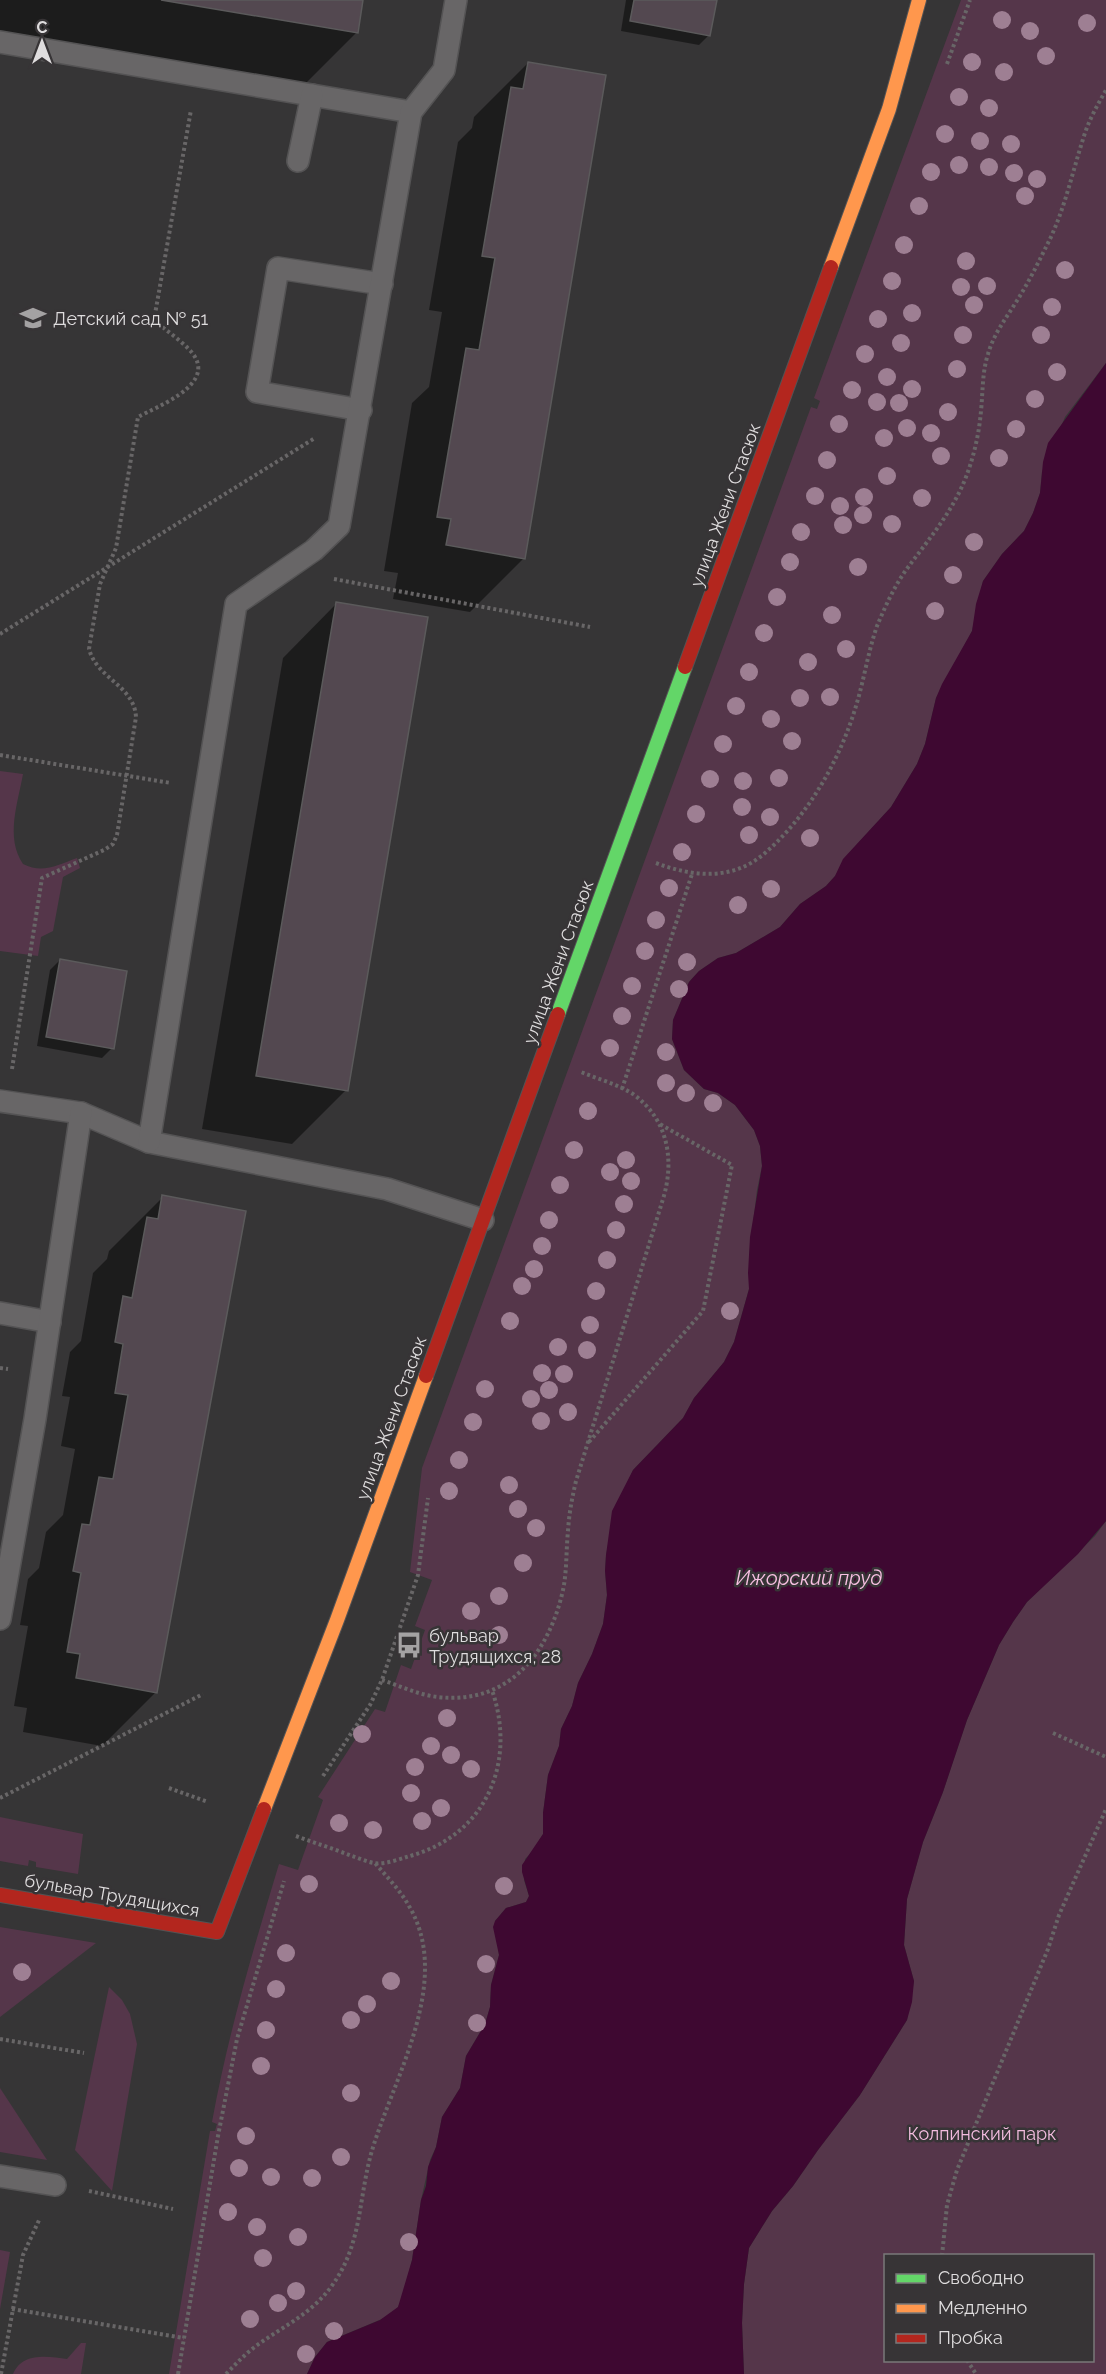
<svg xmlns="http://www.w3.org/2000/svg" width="1106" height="2374" font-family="Raleway,sans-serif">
	<rect width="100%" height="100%" fill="#363536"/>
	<g fill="#55364a" fill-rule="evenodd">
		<path d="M961,0H1106V363L1065,417L1042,472L1040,493L1033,513L1024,531L1002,554L983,581L972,631L936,698L925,744L917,764L891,807L851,851L835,876L826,886L800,904L780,927L736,953L718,958L699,971L689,982L673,1020L672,1039L684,1070L704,1089L718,1093L735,1105L754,1130L760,1146L762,1166L757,1190L749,1256V1289L734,1342L724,1362L694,1398L683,1418L633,1470L624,1491L616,1504L606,1555L605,1571L607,1595L603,1624L592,1654L578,1683L572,1706L561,1729L559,1746L548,1775L543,1813V1834L534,1850L525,1859L524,1880L529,1896L526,1902L506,1908L495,1921L499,1955L491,1985L490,2007L485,2024L466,2056L460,2088L442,2117L436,2147L430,2160L421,2200L412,2260L402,2299L398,2307L389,2316L327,2342L315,2357L307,2374H169L210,2131H215L217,2124L212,2122C228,2034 253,1950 279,1864L298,1870L323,1800L318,1797L375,1709L385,1712L401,1665L411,1669L425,1630L415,1626L432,1580L410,1572L422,1468L811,407L817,409L820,401L814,398Z"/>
		<path d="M0,771L23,774C18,803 5,837 23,864C43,874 57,865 77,858L80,868L63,877L53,931L41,937L38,956L0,951Z"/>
		<path d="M1106,1521V2374H744L742,2323L744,2284L749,2248L772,2211L793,2186L818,2150L860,2095L907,2020L914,1981L904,1945L907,1899L923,1842L943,1792L967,1720L999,1645L1013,1622L1027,1602L1095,1536ZM886,2256H1092V2360H886Z"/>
		<path d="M0,1817L83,1834L78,1874L36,1867V1862L29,1860L28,1866L0,1861Z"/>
		<path d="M0,1927L96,1943L0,2017Z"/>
		<path d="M109,1987L122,2000L130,2014L137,2044L112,2191L75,2150Z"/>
		<path d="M0,2088L47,2160L0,2152Z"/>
		<path d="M0,2250L10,2252L0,2309Z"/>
		<path d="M81,2343H86L81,2374H13C22,2352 48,2356 67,2359Z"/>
	</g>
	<path fill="#3e0831" d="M1106,363V1521L1078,1554L1027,1602L1013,1622L999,1645L967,1720L943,1792L923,1842L907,1899L904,1945L914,1981L912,2002L907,2020L860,2095L818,2150L793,2186L772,2211L749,2248L744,2284L742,2323L744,2374H307L315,2357L327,2342L380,2320L398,2307L412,2260L421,2200L426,2186L428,2167L436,2147L442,2117L460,2088L466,2056L485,2024L490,2007L491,1985L499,1955L493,1927L495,1921L506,1908L526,1902L529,1896L522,1872V1865L543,1834V1813L548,1775L559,1746L561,1729L572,1706L578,1683L592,1654L603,1624L607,1595L605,1571L606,1555L612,1511L633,1470L683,1418L694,1398L724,1362L734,1342L749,1289L748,1273L750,1237L762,1166L760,1146L754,1130L735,1105L718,1093L704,1089L684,1070L672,1039L673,1020L689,982L699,971L718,958L736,953L780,927L800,904L826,886L835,876L843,859L891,807L917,764L925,744L936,698L942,684L972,631L976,604L983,581L1002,554L1024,531L1033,513L1040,493L1043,462L1048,443Z"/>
	<g fill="#0007">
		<path d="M0,0H362L356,33L305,84L0,33Z"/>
		<path d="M626,0H715L709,35L699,45L621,31Z"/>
		<path d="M528,63L524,558L470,612L393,599L398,573L384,571L412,403L429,387L442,312L429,310L458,142L472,128L474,117Z"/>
		<path d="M336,604L346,1090L292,1144L202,1129L283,658Z"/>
		<path d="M60,960L112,1048L102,1058L37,1046L50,970Z"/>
		<path d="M163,1197L156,1692L102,1746L23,1732L27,1708L14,1706L28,1626L20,1625L28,1579L39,1568L46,1532L63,1515L75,1449L61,1446L70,1397L62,1396L70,1352L81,1341L93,1273L107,1259L109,1251Z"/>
	</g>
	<g fill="#534850" stroke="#5b5a5b" stroke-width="1.5">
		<path d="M161,0H363L358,33Z"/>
		<path d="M634,0H717L710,36L630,21Z"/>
		<path d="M528,62L606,75L525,559L446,545L451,519L437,517L466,348L479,350L495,258L482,256L511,87L523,89Z"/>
		<path d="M336,602L428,617L348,1091L256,1076Z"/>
		<path d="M60,959L127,971L114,1049L46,1037Z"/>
		<path d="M162,1195L246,1211L157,1693L76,1678L80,1654L67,1652L81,1573L73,1571L82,1524L90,1525L99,1477L113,1479L128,1395L115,1393L123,1344L115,1342L123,1296L132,1298L147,1217L158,1219Z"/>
	</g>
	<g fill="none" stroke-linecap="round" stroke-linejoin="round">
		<g stroke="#545354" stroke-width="24">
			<g id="lane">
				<path d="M0,42L411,112"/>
				<path d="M298,161L312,95"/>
				<path d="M361,410L257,392L278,268L382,284"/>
				<path d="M0,1101L81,1113L149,1142L387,1189L483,1220"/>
				<path d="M149,1142L236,604L314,550L339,526L411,112L444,70L456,0"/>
				<path d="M0,1313L50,1322"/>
				<path d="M0,1619L35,1419L81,1113"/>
				<path d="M0,2176L55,2185"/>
			</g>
		</g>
		<g stroke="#545354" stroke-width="16">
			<path id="fast" d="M558,1014L685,667"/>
		</g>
		<g stroke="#545354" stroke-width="16">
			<g id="slow">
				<path d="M831,267L889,109L919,0"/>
				<path d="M264,1809L337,1620L426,1376"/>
			</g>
		</g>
		<g stroke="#545354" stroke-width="16">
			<g id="jam">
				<path d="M685,667L831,267"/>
				<path d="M426,1376L558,1014"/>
				<path d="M0,1895L217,1932L264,1809"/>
			</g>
		</g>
		<g stroke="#686667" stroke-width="4" stroke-dasharray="3 3" stroke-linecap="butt">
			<path d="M947,64L970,0"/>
			<path d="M334,579L590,627"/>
			<path d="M0,634L315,438"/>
			<path d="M0,755L171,783"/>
			<path d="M656,863C693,877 733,881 765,853C808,816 840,760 856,706C864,680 868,652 877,626C885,607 894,587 906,570C928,540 952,513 966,477C974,456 979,434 981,411C983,391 982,373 988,354C994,333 1007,317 1018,299C1030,280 1040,259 1050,239C1066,205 1073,169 1085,133C1090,118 1098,104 1106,90"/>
			<path d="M12,1069L42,878L104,850L113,844L117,835L136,717C134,685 97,679 89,649L100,584L116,548L138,417C156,407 210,387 196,359C191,347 165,330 154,320L191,110"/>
			<path d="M622,1089L692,874"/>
			<path d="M0,1368L8,1369"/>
			<path d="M589,1442L703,1311L732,1165L658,1123"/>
			<path d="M382,1680C400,1686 419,1695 438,1697C509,1705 549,1653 563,1590C567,1571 566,1551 568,1531C569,1514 572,1498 576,1481L663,1199C675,1160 668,1119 633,1094C617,1084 598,1079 581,1072"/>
			<path d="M1053,1733L1106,1757"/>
			<path d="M323,1776L370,1705L382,1680L418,1575L428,1498"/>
			<path d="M169,1788L208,1802"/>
			<path d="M0,1798L203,1694"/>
			<path d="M296,1836C315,1843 334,1849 352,1856C359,1858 367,1862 374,1863C385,1865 399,1859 410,1856C486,1835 517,1763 492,1690"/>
			<path d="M0,2039L84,2053"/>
			<path d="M89,2191L173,2209"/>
			<path d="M942,2256L947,2205L957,2170L1048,1949L1059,1915L1106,1809"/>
			<path d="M12,2309L184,2338"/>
			<path d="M967,2360L976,2374"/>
			<path d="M1,2374L23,2255L40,2218"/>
			<path d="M178,2374L218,2136L237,2039L284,1881"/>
			<path d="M226,2374C236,2364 245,2354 256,2346C282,2327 311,2314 331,2287C362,2245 358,2202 371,2154C392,2080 454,1982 409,1906C400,1890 387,1877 375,1863"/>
		</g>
		<use href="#lane" stroke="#686667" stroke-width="21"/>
		<use href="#fast" stroke="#63d668" stroke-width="14"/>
		<use href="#slow" stroke="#ff974d" stroke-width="14"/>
		<use href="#jam" stroke="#b3261e" stroke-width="14"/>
	</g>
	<g fill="#9e7f93">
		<circle cx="1002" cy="20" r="9"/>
		<circle cx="1087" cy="23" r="9"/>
		<circle cx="1030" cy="31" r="9"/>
		<circle cx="1046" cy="56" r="9"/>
		<circle cx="972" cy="62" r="9"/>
		<circle cx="1004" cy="72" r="9"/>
		<circle cx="959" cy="97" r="9"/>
		<circle cx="989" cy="108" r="9"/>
		<circle cx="945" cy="134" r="9"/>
		<circle cx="980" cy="141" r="9"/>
		<circle cx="1011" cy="144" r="9"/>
		<circle cx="959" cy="165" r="9"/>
		<circle cx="989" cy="167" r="9"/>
		<circle cx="931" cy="172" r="9"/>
		<circle cx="1014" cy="173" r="9"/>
		<circle cx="1037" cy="179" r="9"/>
		<circle cx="1025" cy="196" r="9"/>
		<circle cx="919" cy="206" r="9"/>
		<circle cx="904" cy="245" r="9"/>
		<circle cx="966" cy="261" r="9"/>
		<circle cx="1065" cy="270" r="9"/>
		<circle cx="892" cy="281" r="9"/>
		<circle cx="987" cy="286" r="9"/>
		<circle cx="961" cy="287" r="9"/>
		<circle cx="974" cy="305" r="9"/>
		<circle cx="1052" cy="307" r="9"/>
		<circle cx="912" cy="313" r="9"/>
		<circle cx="878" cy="319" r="9"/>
		<circle cx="963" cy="335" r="9"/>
		<circle cx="1041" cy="335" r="9"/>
		<circle cx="901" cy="343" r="9"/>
		<circle cx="865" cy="354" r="9"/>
		<circle cx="957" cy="369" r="9"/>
		<circle cx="1057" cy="372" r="9"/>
		<circle cx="887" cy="377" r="9"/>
		<circle cx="912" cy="389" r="9"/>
		<circle cx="852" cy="390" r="9"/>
		<circle cx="1035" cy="399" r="9"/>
		<circle cx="877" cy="402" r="9"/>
		<circle cx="899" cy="403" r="9"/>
		<circle cx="948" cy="412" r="9"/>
		<circle cx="839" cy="424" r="9"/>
		<circle cx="907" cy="428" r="9"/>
		<circle cx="1016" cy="429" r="9"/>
		<circle cx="931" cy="433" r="9"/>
		<circle cx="884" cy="438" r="9"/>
		<circle cx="941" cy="456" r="9"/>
		<circle cx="999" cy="458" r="9"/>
		<circle cx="827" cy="460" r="9"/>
		<circle cx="887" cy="476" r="9"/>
		<circle cx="815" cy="496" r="9"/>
		<circle cx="864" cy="497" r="9"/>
		<circle cx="922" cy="498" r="9"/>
		<circle cx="840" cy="506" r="9"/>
		<circle cx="863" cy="515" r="9"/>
		<circle cx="892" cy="524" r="9"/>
		<circle cx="843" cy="525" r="9"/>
		<circle cx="801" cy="532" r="9"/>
		<circle cx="974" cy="542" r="9"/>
		<circle cx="790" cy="562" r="9"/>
		<circle cx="858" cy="567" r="9"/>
		<circle cx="953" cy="575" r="9"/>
		<circle cx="777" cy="597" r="9"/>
		<circle cx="935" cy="611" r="9"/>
		<circle cx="832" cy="615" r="9"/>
		<circle cx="764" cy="633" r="9"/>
		<circle cx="846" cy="649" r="9"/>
		<circle cx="808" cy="662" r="9"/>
		<circle cx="749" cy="672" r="9"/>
		<circle cx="830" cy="697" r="9"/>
		<circle cx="800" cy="698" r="9"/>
		<circle cx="736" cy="706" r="9"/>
		<circle cx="771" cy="719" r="9"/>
		<circle cx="792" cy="741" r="9"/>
		<circle cx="723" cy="744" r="9"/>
		<circle cx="779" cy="778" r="9"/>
		<circle cx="710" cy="779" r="9"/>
		<circle cx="743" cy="781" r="9"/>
		<circle cx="742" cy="807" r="9"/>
		<circle cx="696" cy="814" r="9"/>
		<circle cx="770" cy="817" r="9"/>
		<circle cx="749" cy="835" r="9"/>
		<circle cx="810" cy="838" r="9"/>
		<circle cx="682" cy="852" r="9"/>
		<circle cx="669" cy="888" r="9"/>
		<circle cx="771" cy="889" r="9"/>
		<circle cx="738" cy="905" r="9"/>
		<circle cx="656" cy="920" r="9"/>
		<circle cx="645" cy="951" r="9"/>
		<circle cx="687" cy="962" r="9"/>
		<circle cx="632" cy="986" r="9"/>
		<circle cx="679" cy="989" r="9"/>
		<circle cx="622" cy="1016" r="9"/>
		<circle cx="610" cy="1048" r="9"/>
		<circle cx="666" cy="1052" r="9"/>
		<circle cx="666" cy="1083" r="9"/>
		<circle cx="686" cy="1093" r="9"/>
		<circle cx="713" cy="1103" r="9"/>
		<circle cx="588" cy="1111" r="9"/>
		<circle cx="574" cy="1150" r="9"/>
		<circle cx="626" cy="1160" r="9"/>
		<circle cx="610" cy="1172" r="9"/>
		<circle cx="631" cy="1181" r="9"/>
		<circle cx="560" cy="1185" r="9"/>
		<circle cx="624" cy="1204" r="9"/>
		<circle cx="549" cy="1220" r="9"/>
		<circle cx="616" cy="1230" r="9"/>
		<circle cx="542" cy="1246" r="9"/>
		<circle cx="607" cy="1260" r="9"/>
		<circle cx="534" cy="1269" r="9"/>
		<circle cx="522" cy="1286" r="9"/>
		<circle cx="596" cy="1291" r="9"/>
		<circle cx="730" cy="1311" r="9"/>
		<circle cx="510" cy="1321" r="9"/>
		<circle cx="590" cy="1325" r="9"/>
		<circle cx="558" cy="1347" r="9"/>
		<circle cx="587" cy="1350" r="9"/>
		<circle cx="542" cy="1373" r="9"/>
		<circle cx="564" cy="1374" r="9"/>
		<circle cx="485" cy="1389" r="9"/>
		<circle cx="549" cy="1390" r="9"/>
		<circle cx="531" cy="1399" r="9"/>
		<circle cx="568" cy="1412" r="9"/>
		<circle cx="541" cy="1421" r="9"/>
		<circle cx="473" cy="1422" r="9"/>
		<circle cx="459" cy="1460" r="9"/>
		<circle cx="509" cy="1485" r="9"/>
		<circle cx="449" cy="1491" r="9"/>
		<circle cx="518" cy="1509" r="9"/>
		<circle cx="536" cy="1528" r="9"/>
		<circle cx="523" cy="1563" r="9"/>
		<circle cx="499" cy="1596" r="9"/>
		<circle cx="471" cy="1611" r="9"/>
		<circle cx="499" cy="1635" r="9"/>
		<circle cx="447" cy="1718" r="9"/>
		<circle cx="362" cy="1734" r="9"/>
		<circle cx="431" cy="1746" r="9"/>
		<circle cx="451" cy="1755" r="9"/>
		<circle cx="415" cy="1767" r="9"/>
		<circle cx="471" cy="1769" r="9"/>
		<circle cx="411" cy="1793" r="9"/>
		<circle cx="441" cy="1808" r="9"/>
		<circle cx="422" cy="1821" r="9"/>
		<circle cx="339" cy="1823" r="9"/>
		<circle cx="373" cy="1830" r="9"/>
		<circle cx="309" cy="1884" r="9"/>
		<circle cx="504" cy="1886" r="9"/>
		<circle cx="286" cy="1953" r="9"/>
		<circle cx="486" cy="1964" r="9"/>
		<circle cx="22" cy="1972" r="9"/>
		<circle cx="391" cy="1981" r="9"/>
		<circle cx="276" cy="1989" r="9"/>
		<circle cx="367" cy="2004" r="9"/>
		<circle cx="351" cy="2020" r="9"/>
		<circle cx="477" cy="2023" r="9"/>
		<circle cx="266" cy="2030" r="9"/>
		<circle cx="261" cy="2066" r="9"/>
		<circle cx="351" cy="2093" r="9"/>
		<circle cx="246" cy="2136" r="9"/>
		<circle cx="341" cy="2157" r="9"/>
		<circle cx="239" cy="2168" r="9"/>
		<circle cx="271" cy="2177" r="9"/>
		<circle cx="312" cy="2178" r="9"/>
		<circle cx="228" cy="2212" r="9"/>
		<circle cx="257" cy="2227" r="9"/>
		<circle cx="298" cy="2237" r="9"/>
		<circle cx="409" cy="2242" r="9"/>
		<circle cx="263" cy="2258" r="9"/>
		<circle cx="296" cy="2291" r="9"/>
		<circle cx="278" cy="2303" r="9"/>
		<circle cx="250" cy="2319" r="9"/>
		<circle cx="334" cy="2331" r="9"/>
		<circle cx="306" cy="2354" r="9"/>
	</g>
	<defs>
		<g id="school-bare" transform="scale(2.07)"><path d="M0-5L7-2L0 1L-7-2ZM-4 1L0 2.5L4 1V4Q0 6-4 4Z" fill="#a4a2a3" stroke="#373436" stroke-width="2.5" paint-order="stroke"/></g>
		<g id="bus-bare" transform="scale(2.07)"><path d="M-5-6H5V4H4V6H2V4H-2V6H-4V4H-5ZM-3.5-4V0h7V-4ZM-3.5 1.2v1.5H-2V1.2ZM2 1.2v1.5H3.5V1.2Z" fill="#a4a2a3" stroke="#373436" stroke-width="2.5" paint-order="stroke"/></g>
	</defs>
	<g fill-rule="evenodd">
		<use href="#school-bare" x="33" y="318"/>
		<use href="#bus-bare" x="409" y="1645"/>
	</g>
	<g text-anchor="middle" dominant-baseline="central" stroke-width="5" stroke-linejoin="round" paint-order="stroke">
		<g font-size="18" fill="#dfddde" stroke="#373436" text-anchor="start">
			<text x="53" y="318">Детский сад № 51</text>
			<text x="429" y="1635">бульвар<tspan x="429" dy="21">Трудящихся, 28</tspan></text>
		</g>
		<g font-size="18" fill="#dfddde" stroke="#373436">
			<text transform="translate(725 505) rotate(-70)">улица Жени Стасюк</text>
			<text transform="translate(558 962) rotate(-70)">улица Жени Стасюк</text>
			<text transform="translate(391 1418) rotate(-70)">улица Жени Стасюк</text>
			<text transform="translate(112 1895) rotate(10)">бульвар Трудящихся</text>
		</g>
		<g font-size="18" fill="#f4bcdf" stroke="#373436">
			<text x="982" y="2133">Колпинский парк</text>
		</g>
		<g font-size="20" font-style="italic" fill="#f9c0e3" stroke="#373436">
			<text x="809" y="1578">Ижорский пруд</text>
		</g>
	</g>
	<rect x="884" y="2254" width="210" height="108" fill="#373436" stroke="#7a7879" stroke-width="1.5"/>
	<rect x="896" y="2274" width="30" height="9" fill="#63d668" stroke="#7a7879" stroke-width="1.5"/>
	<text x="938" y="2284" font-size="18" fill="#dfddde">Свободно</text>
	<rect x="896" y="2304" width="30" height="9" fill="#ff974d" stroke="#7a7879" stroke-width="1.5"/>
	<text x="938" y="2314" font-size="18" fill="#dfddde">Медленно</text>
	<rect x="896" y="2334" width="30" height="9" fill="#b3261e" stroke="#7a7879" stroke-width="1.5"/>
	<text x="938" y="2344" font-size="18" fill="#dfddde">Пробка</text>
	<g transform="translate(42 42)" stroke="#373436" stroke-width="4.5" paint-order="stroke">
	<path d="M0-4.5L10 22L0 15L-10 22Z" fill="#dfddde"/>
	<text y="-9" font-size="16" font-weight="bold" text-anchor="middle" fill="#dfddde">С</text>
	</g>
</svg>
